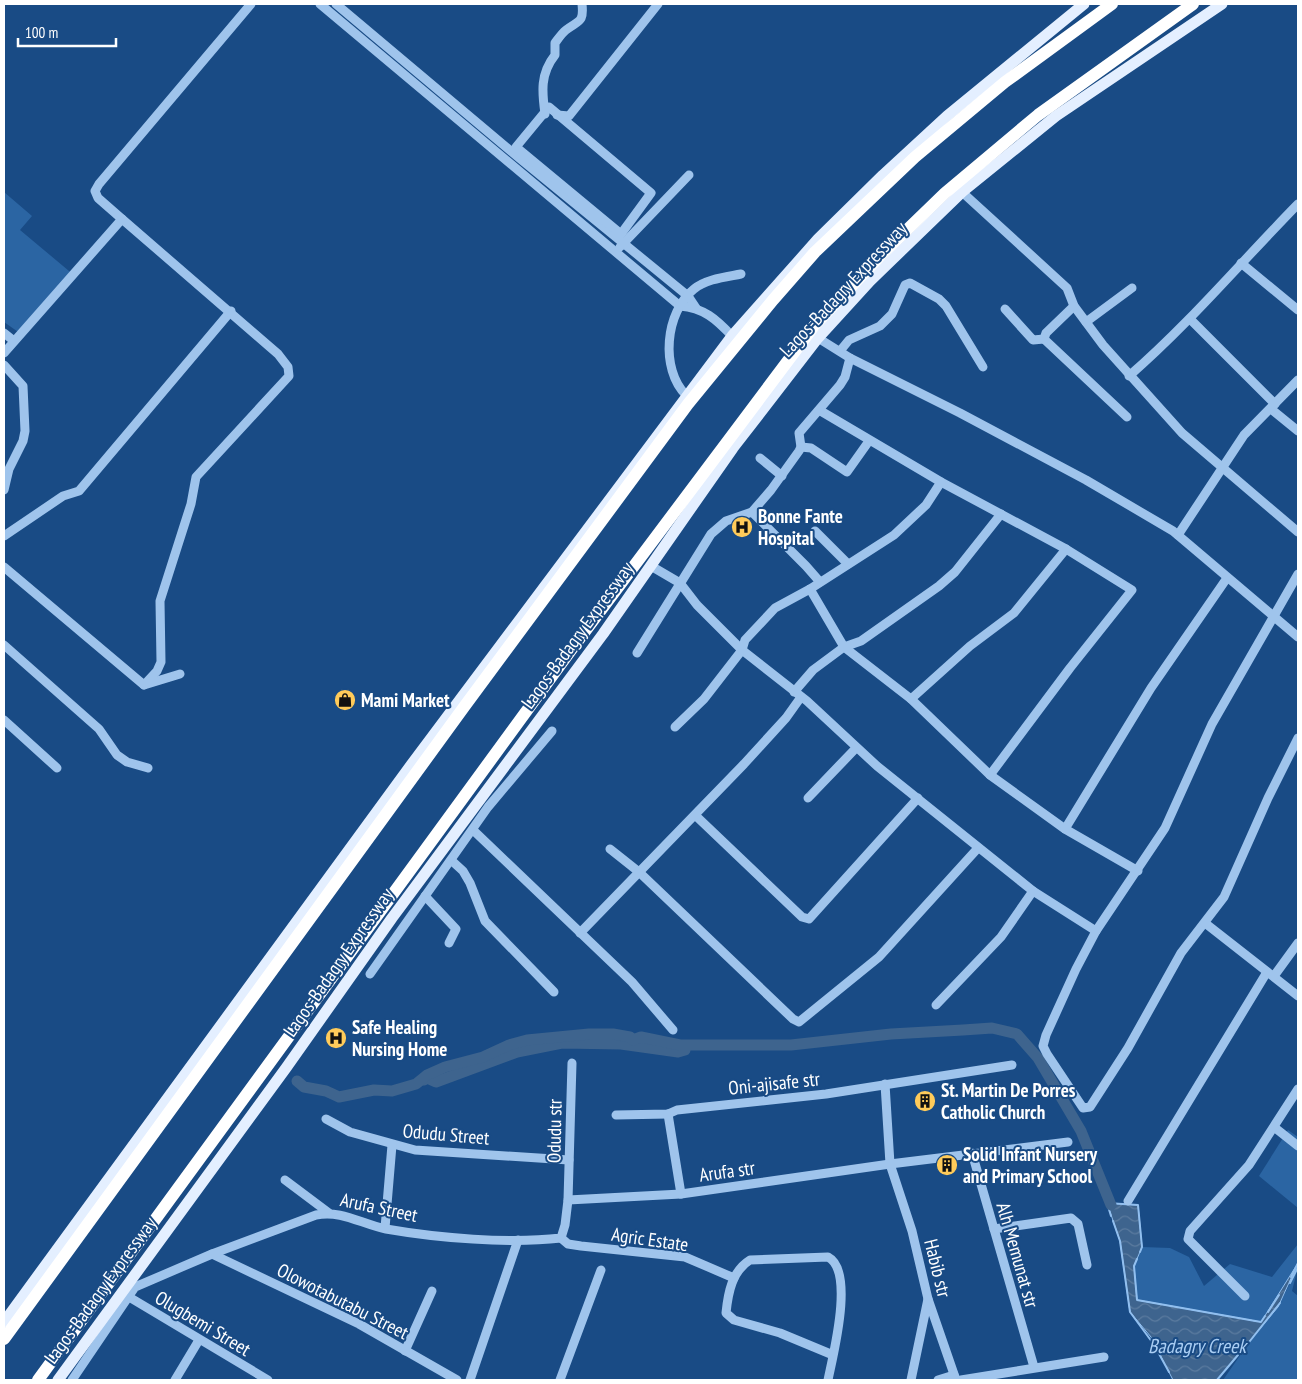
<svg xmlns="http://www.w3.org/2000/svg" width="1302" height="1384" font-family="'PT Sans Narrow',sans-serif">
	<defs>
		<pattern id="water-waves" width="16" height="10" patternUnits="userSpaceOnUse" patternTransform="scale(1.25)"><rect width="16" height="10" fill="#3e648e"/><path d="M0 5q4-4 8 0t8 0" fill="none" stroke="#5b7b9f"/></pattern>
	</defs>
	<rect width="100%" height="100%" fill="#194b85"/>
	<g fill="#2b65a3">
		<path d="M4,192L32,216L20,230L75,276L21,334L4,322Z"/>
		<path d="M1288,1130L1298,1137V1208L1259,1176Z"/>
		<path d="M1298,1244V1263L1295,1271L1261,1322L1137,1300L1134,1266L1142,1247L1170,1248L1189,1257L1204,1286L1230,1264L1272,1277Z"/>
		<path d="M1298,1267L1292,1291L1298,1296V1380H1223L1248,1344L1278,1307Z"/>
	</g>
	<path fill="url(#water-waves)" stroke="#91bfef" d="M1107,1203L1138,1205L1142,1247L1134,1266L1137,1300L1261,1322L1298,1263L1278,1307L1217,1380H1173L1151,1337L1130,1312L1120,1241Z"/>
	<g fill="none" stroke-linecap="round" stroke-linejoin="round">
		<g stroke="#91bfef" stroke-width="2">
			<path d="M1111,1216L1107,1203L1138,1205L1142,1247L1140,1252"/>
			<path d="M1113,1221L1120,1241L1130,1312L1155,1346"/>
			<path d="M1137,1259L1134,1266L1137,1300L1261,1322L1265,1316"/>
			<path d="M1291,1277L1298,1263"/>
			<path d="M1290,1283L1298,1267"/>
			<path d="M1268,1312L1279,1295"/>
			<path d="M1246,1346L1280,1303"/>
			<path d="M1158,1352L1169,1372"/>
			<path d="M1217,1380L1238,1355"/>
		</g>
		<g stroke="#3e648e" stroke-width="11">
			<path d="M424,1080L427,1078L436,1082L517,1052L562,1043L621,1044L678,1052L685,1050"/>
			<path d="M297,1081L304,1087L326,1091L339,1097L374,1090L392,1091L416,1084L427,1075L445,1067L483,1057L509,1045L527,1040L589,1034H613L630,1037L633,1040L641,1037L680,1045H791L891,1034L963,1030L992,1028L1017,1034L1038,1058L1081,1131L1111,1205"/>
		</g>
		<g stroke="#9fc4ec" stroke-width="9">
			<path d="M320,4L680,306C704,308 716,319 732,336"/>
			<path d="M336,4L518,157L688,296L696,308"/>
			<path d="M549,107L651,193L621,234L516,147Z"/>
			<path d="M545,114C542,92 540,74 555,55V43C558,39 562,33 566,30C579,20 584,23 582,4"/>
			<path d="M557,115L569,116L658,4"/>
			<path d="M962,192L1067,288L1074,306L1103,345L1182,433L1298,532"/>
			<path d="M620,247L689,175"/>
			<path d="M1241,263L1298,310"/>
			<path d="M1074,306L1046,333L1044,339L1127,417"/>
			<path d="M1005,309L1033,340L1044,339"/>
			<path d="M1190,319L1275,404"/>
			<path d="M1086,322L1132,288"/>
			<path d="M4,333L14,341"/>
			<path d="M818,338L850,358L960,413L1086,480L1173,531L1298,637"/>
			<path d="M840,351L849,340L880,326L892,314L905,285L910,283L939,299L946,306L983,367"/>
			<path d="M4,353L122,219"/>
			<path d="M4,365L23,386L25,431L23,441L9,469L4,490"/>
			<path d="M1129,376C1190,323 1242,261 1298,204"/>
			<path d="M686,395C660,369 665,312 694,289C706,279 726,277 741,274"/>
			<path d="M1271,409L1298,431"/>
			<path d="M819,410L941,482L1066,549L1132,590L1070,668L990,775"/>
			<path d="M801,447L811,448L847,472L869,441"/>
			<path d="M760,458L782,476"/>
			<path d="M752,512L806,566L820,582"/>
			<path d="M815,531L848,564"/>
			<path d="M1178,535L1244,435L1298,380"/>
			<path d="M4,536L63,496L79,491L231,311"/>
			<path d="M651,566L680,583L697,605L742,650L807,701L877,766L1033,891L1096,931"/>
			<path d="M4,567L144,685L180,674"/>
			<path d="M1298,574L1212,724L1165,828L1096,931L1076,969L1046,1035L1043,1046L1047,1054L1083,1108L1090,1107L1128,1048L1181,953L1224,897L1268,798L1298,738"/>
			<path d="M810,589L844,647L911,699L990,775L1065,829L1138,871"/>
			<path d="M4,645L99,729L117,755L127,762L148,768"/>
			<path d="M637,653L711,534L726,521L752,512L771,490L799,451L801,447L799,433L840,385L845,377L850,358"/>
			<path d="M144,685L157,671L161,662L160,601L191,504L196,477L289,376L288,367L278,354L122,219L98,198L95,191L99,184L251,4"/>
			<path d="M794,692L813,670L844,647L861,641L939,586L955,572L1001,514"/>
			<path d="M911,699L970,646L1014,613L1066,549"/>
			<path d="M4,720L57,768"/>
			<path d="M675,727L704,699L742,650L745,640L775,608L810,589L894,535L926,505L941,482"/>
			<path d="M808,798L856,748"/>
			<path d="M695,815L802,917L809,919L918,798"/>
			<path d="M1065,829L1151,688L1227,578"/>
			<path d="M473,830L632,982L673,1030"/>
			<path d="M610,849L639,872L793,1019L799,1022L879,957L978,848"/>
			<path d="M451,860L463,871L470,883L485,921L554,992"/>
			<path d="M425,896L456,929L449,943"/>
			<path d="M1205,923L1298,996"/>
			<path d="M580,933L744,764L786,718L801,697"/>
			<path d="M370,974L488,807L552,731"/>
			<path d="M1274,976L1298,943"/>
			<path d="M936,1005L1001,937L1033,891"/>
			<path d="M885,1084L890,1164L912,1231L928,1299L956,1380"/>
			<path d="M668,1114L681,1194"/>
			<path d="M616,1115L668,1114L677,1110L826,1094L1012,1065"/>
			<path d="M326,1119L350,1132L415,1150L569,1160"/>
			<path d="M1274,1127L1298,1146"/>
			<path d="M972,1153L1034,1367"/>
			<path d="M285,1180L329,1213"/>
			<path d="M568,1200L681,1194L890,1164L1068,1142"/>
			<path d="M1128,1201L1267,972"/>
			<path d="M385,1228L392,1145"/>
			<path d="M994,1229L1071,1218L1078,1224L1087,1265"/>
			<path d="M561,1238L568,1244L581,1246L685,1257L734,1278"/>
			<path d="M212,1254L359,1324L457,1380"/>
			<path d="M124,1294L268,1380"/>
			<path d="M1245,1296L1188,1239L1190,1231L1249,1165L1298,1089"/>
			<path d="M405,1351L432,1291"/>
			<path d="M72,1380L135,1287L212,1254L316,1215C342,1210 361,1224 386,1229C438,1238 508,1244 561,1238L565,1225L568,1200L572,1063"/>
			<path d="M175,1380L199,1340"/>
			<path d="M470,1380L518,1240"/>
			<path d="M560,1380L601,1270"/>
			<path d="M828,1380C833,1355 855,1271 828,1257L750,1260C732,1271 728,1293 726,1313L734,1320L780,1333L833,1355"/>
			<path d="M911,1380L928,1299"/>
			<path d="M938,1380L954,1375"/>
			<path d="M961,1380L1104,1357"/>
		</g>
		<g stroke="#e4efff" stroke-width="11">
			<path d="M4,1322L411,765L732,336L818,239L883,175L947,116L1084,4"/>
			<path d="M58,1380L286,1068L392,918L603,634L733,448L818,338L870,281L962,192L1056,116L1222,4"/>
		</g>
		<g stroke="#fff" stroke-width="12">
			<path d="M4,1339L464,707L688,404L773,300L815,252L915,157L1005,82L1112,4"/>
			<path d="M38,1380L574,646L814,326L882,254L945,193L1038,115L1193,4"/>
		</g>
	</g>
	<defs>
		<g id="hospital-disc" transform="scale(1.125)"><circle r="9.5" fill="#ffcb5a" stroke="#194b85"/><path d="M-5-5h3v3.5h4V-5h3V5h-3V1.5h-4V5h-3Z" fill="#111"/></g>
		<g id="shop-disc" transform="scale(1.125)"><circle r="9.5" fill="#ffcb5a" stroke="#194b85"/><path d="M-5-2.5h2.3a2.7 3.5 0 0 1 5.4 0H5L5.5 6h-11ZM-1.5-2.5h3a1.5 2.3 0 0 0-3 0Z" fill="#111"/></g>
		<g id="building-disc" transform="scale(1.125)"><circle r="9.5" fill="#ffcb5a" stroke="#194b85"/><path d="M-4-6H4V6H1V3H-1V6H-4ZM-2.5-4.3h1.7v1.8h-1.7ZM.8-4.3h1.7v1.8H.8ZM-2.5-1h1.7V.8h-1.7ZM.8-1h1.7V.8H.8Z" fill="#111"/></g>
	</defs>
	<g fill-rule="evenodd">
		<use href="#hospital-disc" x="742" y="527"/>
		<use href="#shop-disc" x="345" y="700"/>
		<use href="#hospital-disc" x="336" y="1038"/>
		<use href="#building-disc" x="925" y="1101"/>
		<use href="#building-disc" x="947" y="1165"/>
	</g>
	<g text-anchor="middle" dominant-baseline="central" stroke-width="4" stroke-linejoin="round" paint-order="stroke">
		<g font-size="19" fill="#fff" stroke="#194b85">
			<text transform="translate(843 289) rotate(-47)">Lagos-Badagry Expressway</text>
			<text transform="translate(577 635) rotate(-54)">Lagos-Badagry Expressway</text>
			<text transform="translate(338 962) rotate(-55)">Lagos-Badagry Expressway</text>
			<text transform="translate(774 1083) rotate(-6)">Oni-ajisafe str</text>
			<text transform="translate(554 1131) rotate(-89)">Odudu str</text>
			<text transform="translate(446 1134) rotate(5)">Odudu Street</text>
			<text transform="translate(727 1171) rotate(-8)">Arufa str</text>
			<text transform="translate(379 1207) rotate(12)">Arufa Street</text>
			<text transform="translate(650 1239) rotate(8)">Agric Estate</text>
			<text transform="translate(1018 1255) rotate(74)">Alh Memunat str</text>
			<text transform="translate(938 1268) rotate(76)">Habib str</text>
			<text transform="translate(100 1290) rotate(-54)">Lagos-Badagry Expressway</text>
			<text transform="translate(343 1301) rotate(27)">Olowotabutabu Street</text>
			<text transform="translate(203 1323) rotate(31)">Olugbemi Street</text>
		</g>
		<g font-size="19" font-weight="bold" fill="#fff" stroke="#194b85" text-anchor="start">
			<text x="758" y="516">Bonne Fante<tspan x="758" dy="22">Hospital</tspan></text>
			<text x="361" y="700">Mami Market</text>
			<text x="352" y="1027">Safe Healing<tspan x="352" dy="22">Nursing Home</tspan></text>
			<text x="941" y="1090">St. Martin De Porres<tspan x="941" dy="22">Catholic Church</tspan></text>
			<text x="963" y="1154">Solid Infant Nursery<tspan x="963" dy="22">and Primary School</tspan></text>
		</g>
		<g font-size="20" font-style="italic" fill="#aacef4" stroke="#194b85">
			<text x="1197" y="1346">Badagry Creek</text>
		</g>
	</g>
	<rect width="1302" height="1384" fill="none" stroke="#ffffff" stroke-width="10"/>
	<path d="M18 38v8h98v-8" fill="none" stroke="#ffffff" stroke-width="2.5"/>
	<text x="25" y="38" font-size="15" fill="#ffffff" stroke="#194b85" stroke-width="4" paint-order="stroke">100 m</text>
</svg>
